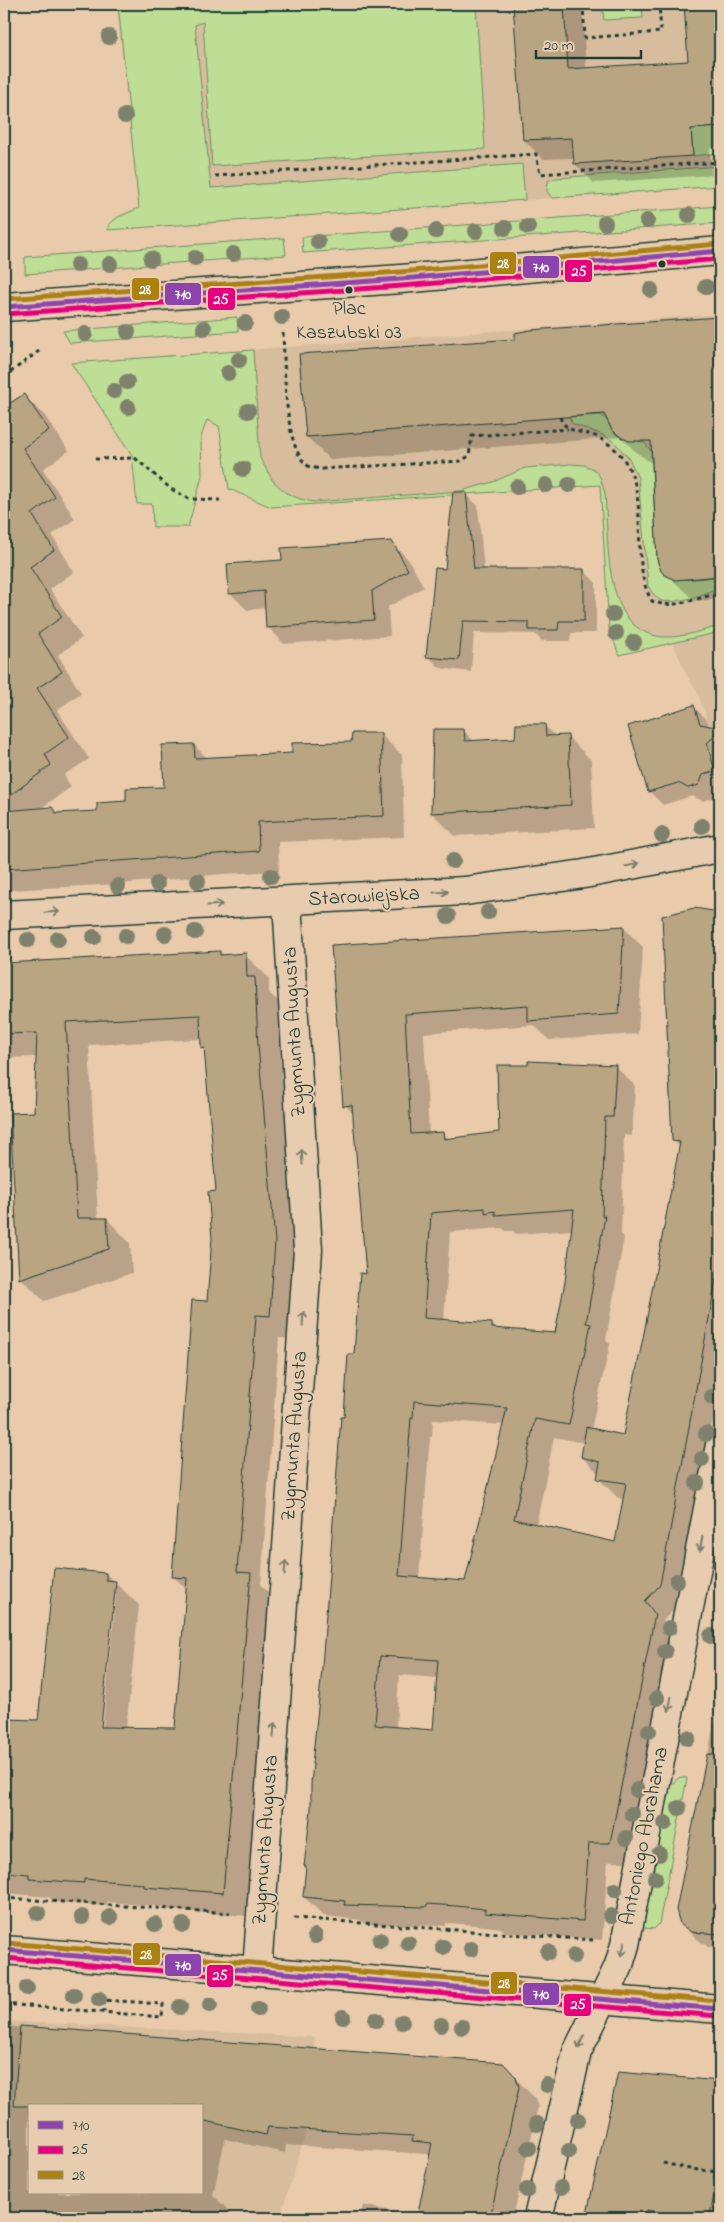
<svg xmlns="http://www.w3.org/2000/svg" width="724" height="2222" font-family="'Indie Flower',sans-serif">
	<rect width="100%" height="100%" fill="#e9cbab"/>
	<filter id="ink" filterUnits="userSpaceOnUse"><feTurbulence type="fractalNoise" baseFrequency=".02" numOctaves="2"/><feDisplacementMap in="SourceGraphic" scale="10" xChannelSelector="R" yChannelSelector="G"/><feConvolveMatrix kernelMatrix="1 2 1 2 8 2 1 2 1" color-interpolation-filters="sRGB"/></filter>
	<g filter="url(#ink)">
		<g fill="#d7bd9d" fill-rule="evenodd">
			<path d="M171,4H720V186L141,228L117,8Z"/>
			<path d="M720,314V758L697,691L687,676L673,643L619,655L609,628L600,485L271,507L258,499L248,350Z"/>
			<path d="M4,2021L315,2037L307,2129L280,2218H4ZM29,2106H201V2193H29Z"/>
		</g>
		<g fill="#bedd95" stroke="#6e8d64">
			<path d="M118,4H478L476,5L485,149L212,166L203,22L195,25L211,188L522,164L525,200L108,230L109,224L118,217L139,208Z"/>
			<path d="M602,4H642L643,18L604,20Z"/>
			<path d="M720,127V153L693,156L691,129Z"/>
			<path d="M720,166V186L552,198L547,191L548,181L556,178Z"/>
			<path d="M720,206V223L303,253L302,237Z"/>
			<path d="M284,238L286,255L25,274V257Z"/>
			<path d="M237,317L238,331L70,343L63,331Z"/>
			<path d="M253,350L260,458L273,481L286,493L300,499L314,502L461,491L493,482L525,468L571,464L584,465L594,469L600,477L605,493C609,538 601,633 664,637C682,638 703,630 720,626V632L619,655L609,628L600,485L271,507L229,489L219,426L207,420L201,437L202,476L188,527H153L152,504H137L132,455L71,363Z"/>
			<path d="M600,415C608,418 608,425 613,431C621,441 632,440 644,442L651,451L657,559C663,588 694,578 716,577V587C709,595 673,604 662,601C656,599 651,591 648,586L638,478L629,458L614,442L603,435L573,424L569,417Z"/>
			<path d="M680,1777L687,1778L659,1924L654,1929L635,1927L662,1792Z"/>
		</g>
		<g fill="#0003" fill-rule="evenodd">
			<path d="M4,4H9L7,250H4Z"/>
			<path d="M515,4H582L586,69L690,62L686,4H720V147L710,148L712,175L594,183L575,164V158L543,159L524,140Z"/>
			<path d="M720,317V599L695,601L663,571L653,464L637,453L621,437L330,460L307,437L516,340L530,331Z"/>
			<path d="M24,395L45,416L69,451L43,469L75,519L52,535L74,572L50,589L82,638L58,655L81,693L57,710L89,759L64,775L71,787L40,809L57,814L99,813L166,788L194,745L208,759L293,754L352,743L381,735L402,755L404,837L278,842L279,871L222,874L121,884L9,890L4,888V409Z"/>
			<path d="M465,493L478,506L484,570H584L596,583V633H571L570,641H542L535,634L474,633L471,672L440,668L428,656Z"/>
			<path d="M391,542L408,559L424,587L388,607L390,636L284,644L268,627L266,608L247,610L230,593L283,561Z"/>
			<path d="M694,707L707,720L711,731L720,741V787L717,788L713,798L703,801L692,796L663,805L649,791Z"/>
			<path d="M544,725L556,737L567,736L591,760L594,828L455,836L432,813L434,730H463L475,742L517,739Z"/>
			<path d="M712,912L720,919V1381L679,1604L663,1621L674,1634L629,1862H608L602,1940L505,1932L501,1928L476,1925L446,1923V1926L365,1924L361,1920L324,1916L304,1897L307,1867L305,1865L312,1810L345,1418L368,1276L354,1115L345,1105L332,946L624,928L643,947L638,1034L549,1040L534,1025L424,1033L429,1134L443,1133L449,1139L500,1133L615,1066L635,1086L632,1136L624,1135L621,1234L624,1237L606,1340L610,1344L591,1430L624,1436L680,1147L673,1140ZM502,1228L506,1231H513L516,1234L573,1230L566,1282L556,1334L498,1330L492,1324L444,1321L450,1232ZM433,1420L504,1425L466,1582L419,1578L430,1437H432ZM554,1437L584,1443L582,1457L599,1474L598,1478L618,1498L624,1499L616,1544L536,1526ZM399,1675L438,1678L434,1731L396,1728Z"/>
			<path d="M220,952L224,956L245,955L269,978V993L278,1001L281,1069L298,1266L293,1339L279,1338L261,1585L274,1598L246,1916L168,1910L165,1907L107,1902V1906L54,1902L49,1897L4,1893V1721L39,1722L106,1574L139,1605L126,1729H176L187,1590L173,1576L208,1302L217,1192L206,1051L202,1047V1039L89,1045L98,1219H107L130,1243L132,1273L44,1301L21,1278L35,1113L37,1057L4,1058V965ZM113,1595H116L102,1734L99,1733Z"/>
			<path d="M4,1528L7,1595H4Z"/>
			<path d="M720,1692V1948L708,1947L697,1939L681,1923L678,1910Z"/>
			<path d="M4,2026L502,2065L535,2098L538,2107L513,2218H360L363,2205L419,2217L430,2158L427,2154L286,2145L285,2153L225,2139L213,2195L230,2212L229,2218H4ZM29,2106H201V2193H29Z"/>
			<path d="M619,2073L720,2082V2218H587Z"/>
		</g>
		<g fill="#baa583" stroke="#1f3d34" fill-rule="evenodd">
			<path d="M513,4H564L568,69L688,61L684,4H720V127L691,129L693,156L574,164L572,138L523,140Z"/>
			<path d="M720,317V576L675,580L665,575L661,571L657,559L651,441H629L622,438L612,430L604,414L306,437L299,354L515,339V333L530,330Z"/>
			<path d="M24,394L49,430L23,448L55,497L32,514L54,550L30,567L62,617L38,634L62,672L37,688L69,737L45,754L51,765L4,800V407Z"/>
			<path d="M453,492H466L474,569H584V621H559L558,630H529V622L463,621L459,660L426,657L435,568L445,569Z"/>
			<path d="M392,541L408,570L372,591L374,620L266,628L264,591L229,594L227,564L282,560L281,548Z"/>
			<path d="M694,705L700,724L720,728V731L707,743L715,771L703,775L699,785L688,788L678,783L648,792L628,726Z"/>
			<path d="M516,724H545L546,736L568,735L571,805L431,813L433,729H464L465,741L515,738Z"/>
			<path d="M352,733H381L384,816L258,822L259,851L4,869V811L52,807L56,813L97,811V803L126,801V788L164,787L162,745L194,744L195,758L292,753V743L351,742Z"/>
			<path d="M694,908L720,912V1258L660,1585L645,1601L655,1614L610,1843H589L583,1921L485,1913V1909L456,1906L427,1904L426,1907L344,1905L345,1901L303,1897L306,1866H304L311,1810V1784L313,1764H312L321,1680L341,1417H344L348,1354H354L360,1273L366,1274L352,1105L343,1106L331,945L624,926L619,1014L528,1021V1005L405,1014L411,1134L443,1132L444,1139L499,1132L497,1065H528V1061L616,1065L613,1117H605L602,1216H605L586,1323L591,1324L569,1425L535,1419L514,1519L615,1542L626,1483L597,1479L600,1462L581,1457L586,1427L623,1435L644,1333L680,1142L672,1141L662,916ZM485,1208V1213L495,1211V1215L574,1209L565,1282L555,1333L492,1328V1323L424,1318L431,1213ZM414,1401L507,1408L465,1581L399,1576L411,1418H413ZM380,1656L438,1660L433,1730L375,1725Z"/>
			<path d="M220,951V955L246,953L247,977H255L258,1045L275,1241L270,1316L256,1315L237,1572L251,1573L223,1893L144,1887V1884L84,1879V1883L29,1879V1874L4,1872V1719L38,1720L54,1568L106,1573V1580L116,1581L101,1727L175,1728L187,1578L172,1577L192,1300L207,1301L212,1238L208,1192L216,1191L204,1047L201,1048L200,1015L66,1022L77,1218H107L109,1249L19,1279L10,1113L34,1112L37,1033L4,1034V963Z"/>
			<path d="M707,1754L720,1756V1934L691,1932L680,1924L676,1910Z"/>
			<path d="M20,2026L503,2063L516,2077L519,2087L490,2218H417L432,2143L412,2141L413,2136L268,2127L266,2135L201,2120V2106H14Z"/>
			<path d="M618,2072L720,2081L714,2179L718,2180L709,2218H684L647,2210L645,2218H586Z"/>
		</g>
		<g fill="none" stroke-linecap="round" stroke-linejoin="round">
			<g stroke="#1f3d34" stroke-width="31">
				<g id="street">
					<path d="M4,915L465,891L584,874L720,848"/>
					<path d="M257,1971L308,1250L287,901"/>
					<path d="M538,2218L577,2052L618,1968L625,1945L720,1445"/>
				</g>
			</g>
			<g stroke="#1f3d34" stroke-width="31">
				<g id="secondary">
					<path d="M4,307L401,279L720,251"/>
					<path d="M4,1950L720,2009"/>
				</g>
			</g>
			<g stroke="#1f3d34" stroke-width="3" stroke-dasharray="4 4" stroke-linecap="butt">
				<path d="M583,4L585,38L661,32L659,4"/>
				<path d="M215,176L536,154L540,174L720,162"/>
				<path d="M283,333C285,364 283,446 307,465C310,468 317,468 321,469L461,461L469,456L472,436L568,429"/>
				<path d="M4,377L39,351"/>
				<path d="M560,417C565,433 582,431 595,436C608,442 619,451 626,463C650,500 629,564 652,601C675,611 696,596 720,594"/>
				<path d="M95,459L135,458L171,489L190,499L220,500"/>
				<path d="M4,1898L230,1913"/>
				<path d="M294,1918L593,1940"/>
				<path d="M4,2004L162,2017L163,2004L104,2000V2012"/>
				<path d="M663,2163L690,2169L720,2172"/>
			</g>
			<use href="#street" stroke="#e8ccaf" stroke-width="28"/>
			<use href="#secondary" stroke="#e8ccaf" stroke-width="28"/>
			<g stroke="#e8ccaf" stroke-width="9">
				<g id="bus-1">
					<path d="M4,307L401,279L720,251"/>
					<path d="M4,1950L720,2009"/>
				</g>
			</g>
			<g stroke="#e8ccaf" stroke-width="9">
				<g id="bus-2">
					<path d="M5,314L402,286L720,259"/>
					<path d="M4,1958L719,2016"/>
				</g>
			</g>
			<g stroke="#e8ccaf" stroke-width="9">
				<g id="bus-3">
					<path d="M4,299L400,272L719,244"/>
					<path d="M5,1943L720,2001"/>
				</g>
			</g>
			<use href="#bus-1" stroke="#8e44ad" stroke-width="5"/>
			<use href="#bus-2" stroke="#e5007d" stroke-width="5"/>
			<use href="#bus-3" stroke="#ab8112" stroke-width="5"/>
		</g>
		<g fill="#7e816c">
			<circle cx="109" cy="37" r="8"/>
			<circle cx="125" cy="116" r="8"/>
			<circle cx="689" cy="215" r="8"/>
			<circle cx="647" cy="221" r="8"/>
			<circle cx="605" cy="223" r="8"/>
			<circle cx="528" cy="227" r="8"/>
			<circle cx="505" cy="228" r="8"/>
			<circle cx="436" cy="231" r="8"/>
			<circle cx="476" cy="231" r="8"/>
			<circle cx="400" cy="234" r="8"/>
			<circle cx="318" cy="242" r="8"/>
			<circle cx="233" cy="254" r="8"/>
			<circle cx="195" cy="258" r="8"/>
			<circle cx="151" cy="259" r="8"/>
			<circle cx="110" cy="264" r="8"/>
			<circle cx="77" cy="265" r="8"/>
			<circle cx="706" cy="287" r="8"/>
			<circle cx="651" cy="290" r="8"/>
			<circle cx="282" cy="317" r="8"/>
			<circle cx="245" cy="323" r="8"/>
			<circle cx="204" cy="328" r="8"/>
			<circle cx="128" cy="332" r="8"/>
			<circle cx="85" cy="334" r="8"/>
			<circle cx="239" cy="360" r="8"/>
			<circle cx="228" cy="373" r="8"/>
			<circle cx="127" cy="382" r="8"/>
			<circle cx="114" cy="391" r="8"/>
			<circle cx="128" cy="407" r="8"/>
			<circle cx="248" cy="411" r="8"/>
			<circle cx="243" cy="469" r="8"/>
			<circle cx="546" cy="485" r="8"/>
			<circle cx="569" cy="485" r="8"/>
			<circle cx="517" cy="487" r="8"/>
			<circle cx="613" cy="614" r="8"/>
			<circle cx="616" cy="633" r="8"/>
			<circle cx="634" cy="642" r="8"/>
			<circle cx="702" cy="826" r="8"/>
			<circle cx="662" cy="835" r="8"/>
			<circle cx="453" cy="861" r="8"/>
			<circle cx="271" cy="876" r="8"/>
			<circle cx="198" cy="881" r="8"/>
			<circle cx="157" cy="884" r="8"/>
			<circle cx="118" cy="886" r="8"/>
			<circle cx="488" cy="912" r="8"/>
			<circle cx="448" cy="916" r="8"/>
			<circle cx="195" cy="932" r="8"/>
			<circle cx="165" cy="934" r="8"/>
			<circle cx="126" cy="936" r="8"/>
			<circle cx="94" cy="937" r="8"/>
			<circle cx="58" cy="939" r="8"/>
			<circle cx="28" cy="940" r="8"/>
			<circle cx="712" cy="1397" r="8"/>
			<circle cx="706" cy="1434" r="8"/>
			<circle cx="702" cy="1459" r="8"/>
			<circle cx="697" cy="1483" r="8"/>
			<circle cx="677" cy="1581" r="8"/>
			<circle cx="669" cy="1628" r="8"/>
			<circle cx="711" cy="1636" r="8"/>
			<circle cx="665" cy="1652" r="8"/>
			<circle cx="657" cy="1698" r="8"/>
			<circle cx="649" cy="1731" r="8"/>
			<circle cx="688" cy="1738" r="8"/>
			<circle cx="637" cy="1790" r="8"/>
			<circle cx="679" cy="1808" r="8"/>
			<circle cx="632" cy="1814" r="8"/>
			<circle cx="665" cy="1823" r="8"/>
			<circle cx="626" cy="1838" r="8"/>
			<circle cx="659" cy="1854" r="8"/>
			<circle cx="655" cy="1878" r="8"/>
			<circle cx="615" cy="1890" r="8"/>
			<circle cx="38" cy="1913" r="8"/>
			<circle cx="611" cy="1916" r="8"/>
			<circle cx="82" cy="1917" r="8"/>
			<circle cx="110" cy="1917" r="8"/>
			<circle cx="155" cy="1924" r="8"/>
			<circle cx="183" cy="1925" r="8"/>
			<circle cx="315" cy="1936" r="8"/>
			<circle cx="380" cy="1940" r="8"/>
			<circle cx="408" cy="1943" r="8"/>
			<circle cx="443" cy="1947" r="8"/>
			<circle cx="471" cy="1949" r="8"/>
			<circle cx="548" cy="1952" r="8"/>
			<circle cx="574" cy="1956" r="8"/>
			<circle cx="27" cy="1988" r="8"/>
			<circle cx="74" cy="1995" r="8"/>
			<circle cx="99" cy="1999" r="8"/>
			<circle cx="210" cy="2005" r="8"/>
			<circle cx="180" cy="2007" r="8"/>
			<circle cx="258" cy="2009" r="8"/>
			<circle cx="343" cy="2017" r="8"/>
			<circle cx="376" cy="2020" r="8"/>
			<circle cx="402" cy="2022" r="8"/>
			<circle cx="441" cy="2025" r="8"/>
			<circle cx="462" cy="2027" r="8"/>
			<circle cx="547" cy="2085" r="8"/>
			<circle cx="578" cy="2120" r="8"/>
			<circle cx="537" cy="2124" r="8"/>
			<circle cx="529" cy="2148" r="8"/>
			<circle cx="569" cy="2151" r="8"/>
			<circle cx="561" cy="2188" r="8"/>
			<circle cx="527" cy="2190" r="8"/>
		</g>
		<defs><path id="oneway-shaft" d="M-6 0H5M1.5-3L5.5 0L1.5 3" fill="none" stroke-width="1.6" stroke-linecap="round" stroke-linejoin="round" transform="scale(1.25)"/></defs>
		<g stroke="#797d6b">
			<use href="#oneway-shaft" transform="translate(632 865) rotate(-11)"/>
			<use href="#oneway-shaft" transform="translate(441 892) rotate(-3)"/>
			<use href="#oneway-shaft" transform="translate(215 905) rotate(-3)"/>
			<use href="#oneway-shaft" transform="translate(52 912) rotate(-3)"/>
			<use href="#oneway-shaft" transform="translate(302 1157) rotate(-94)"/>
			<use href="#oneway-shaft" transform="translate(303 1319) rotate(-86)"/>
			<use href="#oneway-shaft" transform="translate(701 1544) rotate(101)"/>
			<use href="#oneway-shaft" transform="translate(285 1568) rotate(-86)"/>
			<use href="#oneway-shaft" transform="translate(670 1704) rotate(101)"/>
			<use href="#oneway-shaft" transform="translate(274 1730) rotate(-86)"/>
			<use href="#oneway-shaft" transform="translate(623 1949) rotate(104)"/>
			<use href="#oneway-shaft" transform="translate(581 2042) rotate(114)"/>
		</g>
	</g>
	<g fill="#1f3d34" stroke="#e8ccaf" stroke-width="2">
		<circle cx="662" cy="264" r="4.5"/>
		<circle cx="349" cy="290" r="4.5"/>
	</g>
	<g text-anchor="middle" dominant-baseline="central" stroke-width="4" stroke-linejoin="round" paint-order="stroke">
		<g font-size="20" fill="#1f3d34" stroke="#e8ccaf">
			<text x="349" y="309">Plac<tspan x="349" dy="24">Kaszubski 03</tspan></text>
		</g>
		<g font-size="21" fill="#1f3d34" stroke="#e8ccaf">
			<text transform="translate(364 897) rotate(-3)">Starowiejska</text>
			<text transform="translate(295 1032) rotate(-93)">Zygmunta Augusta</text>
			<text transform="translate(295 1436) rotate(-86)">Zygmunta Augusta</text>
			<text transform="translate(645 1836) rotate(-79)">Antoniego Abrahama</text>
			<text transform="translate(266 1840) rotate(-86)">Zygmunta Augusta</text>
		</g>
	</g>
	<g stroke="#e8ccaf" stroke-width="2">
		<rect x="489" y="251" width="28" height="24" rx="5" fill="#ab8112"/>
		<rect x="522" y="255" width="38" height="24" rx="5" fill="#8e44ad"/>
		<rect x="564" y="259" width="29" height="24" rx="5" fill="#e5007d"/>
		<rect x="131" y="277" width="29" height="24" rx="5" fill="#ab8112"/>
		<rect x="164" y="282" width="38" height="24" rx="5" fill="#8e44ad"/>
		<rect x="207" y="287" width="29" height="24" rx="5" fill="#e5007d"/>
		<rect x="132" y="1942" width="29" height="24" rx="5" fill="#ab8112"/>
		<rect x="164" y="1953" width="38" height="24" rx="5" fill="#8e44ad"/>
		<rect x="206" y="1964" width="28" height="24" rx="5" fill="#e5007d"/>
		<rect x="490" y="1971" width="28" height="24" rx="5" fill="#ab8112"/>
		<rect x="522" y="1982" width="38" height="24" rx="5" fill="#8e44ad"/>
		<rect x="563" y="1993" width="29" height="24" rx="5" fill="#e5007d"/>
	</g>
	<g font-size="14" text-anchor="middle" font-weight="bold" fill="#fff">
		<text x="503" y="268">28</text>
		<text x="541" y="272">710</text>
		<text x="579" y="276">25</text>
		<text x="145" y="294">28</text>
		<text x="183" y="299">710</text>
		<text x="221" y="304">25</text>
		<text x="146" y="1959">28</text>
		<text x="183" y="1970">710</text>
		<text x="220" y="1980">25</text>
		<text x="504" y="1988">28</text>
		<text x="541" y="1999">710</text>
		<text x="578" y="2009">25</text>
	</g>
	<rect width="724" height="2222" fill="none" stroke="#e8ccaf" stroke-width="20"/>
	<rect x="10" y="10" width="704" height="2202" fill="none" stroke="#1f3d34" stroke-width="2" filter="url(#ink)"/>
	<rect x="28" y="2104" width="175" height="90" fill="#e8ccaf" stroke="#98937e"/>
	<rect x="38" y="2121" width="25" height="8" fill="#8e44ad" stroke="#98937e"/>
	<text x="72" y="2130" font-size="15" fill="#1f3d34">710</text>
	<rect x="38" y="2146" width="25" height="8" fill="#e5007d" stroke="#98937e"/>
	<text x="72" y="2154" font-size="15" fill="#1f3d34">25</text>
	<rect x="38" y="2171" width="25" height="8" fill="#ab8112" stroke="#98937e"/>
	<text x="72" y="2180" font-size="15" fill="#1f3d34">28</text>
	<path d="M536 50v8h105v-8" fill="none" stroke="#1f3d34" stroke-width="2.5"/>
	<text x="544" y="50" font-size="15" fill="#1f3d34" stroke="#e8ccaf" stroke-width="4" paint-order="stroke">20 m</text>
</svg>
